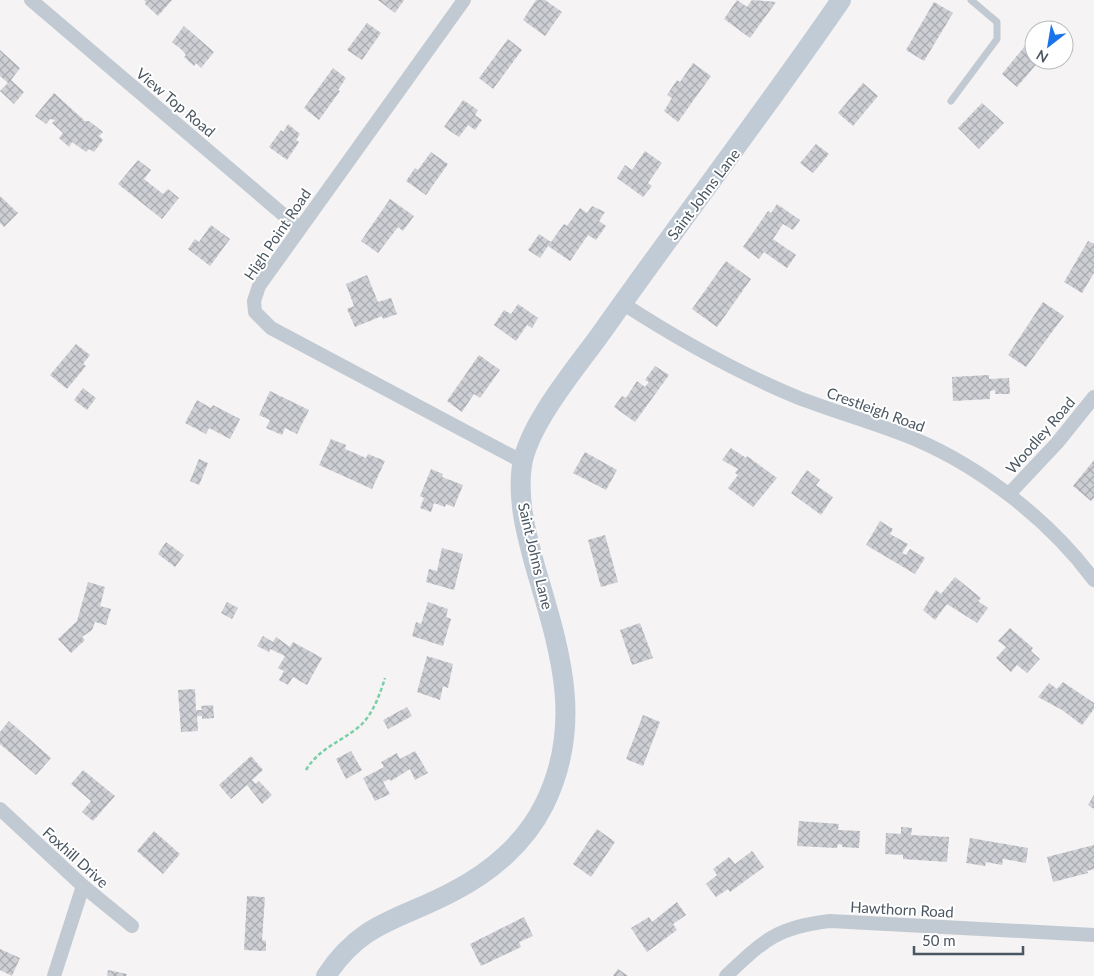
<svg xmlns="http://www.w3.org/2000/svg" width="1094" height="976" font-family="Lato,sans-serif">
	<defs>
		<pattern id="building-cross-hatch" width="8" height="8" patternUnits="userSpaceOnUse" patternTransform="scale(1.25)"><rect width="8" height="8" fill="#cdcfd5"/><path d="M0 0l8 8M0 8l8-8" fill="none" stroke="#a8abb0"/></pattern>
	</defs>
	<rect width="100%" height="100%" fill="#f5f3f3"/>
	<g fill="url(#building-cross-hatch)">
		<path d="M144,0H172L158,16L145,4L146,2Z"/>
		<path d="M378,0H404L395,13Z"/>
		<path d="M536,0H545L562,12L545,36L523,20Z"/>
		<path d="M737,0L747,7L752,0L776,2L750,38L724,19Z"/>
		<path d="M934,2L953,13L924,61L906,50Z"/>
		<path d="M367,23L381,33L362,60L347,50Z"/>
		<path d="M184,26L214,52L201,68L196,63L194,66L184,57L186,55L182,50L172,42Z"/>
		<path d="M508,39L522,50L493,89L479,78Z"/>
		<path d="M1025,46L1034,53V60H1040L1017,87L1002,74Z"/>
		<path d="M0,50L20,68L11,80L24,92L14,104L0,91L8,83L0,76Z"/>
		<path d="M693,63L711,76L678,122L664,111L672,98L667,95L677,80L680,82Z"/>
		<path d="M333,68L346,78L338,90L340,91L319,120L304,108Z"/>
		<path d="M863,83L878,96L853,126L838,113Z"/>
		<path d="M54,93L85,121H89L103,132L99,136L103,140L94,152L89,149L86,152L72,142L69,147L59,138L63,133L52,123L55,120L50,119L46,124L35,116Z"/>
		<path d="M463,100L478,110L475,115L482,120L475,130L468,125L459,137L444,127Z"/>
		<path d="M982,103L1004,123L979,149L958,128Z"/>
		<path d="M288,124L300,134L296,140L299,142L287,160L269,147L281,130L283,132Z"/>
		<path d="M816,144L829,154L813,173L800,163Z"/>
		<path d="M645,151L662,163L648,183L652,186L643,197L617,178L625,165L632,170Z"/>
		<path d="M431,152L448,164L426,195L406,181L415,168L418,170Z"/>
		<path d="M138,160L151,170L144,179L163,194L168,189L179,198L162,219L118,184Z"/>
		<path d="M0,196L18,213L4,227L0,223Z"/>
		<path d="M390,199L414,216L403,231L398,227L378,253L361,241Z"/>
		<path d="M777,204L800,220L793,230L783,224L773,239L796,255L787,268L764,252L759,259L743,247L768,211L771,213Z"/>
		<path d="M592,206L605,212L599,221L606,226L596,240L588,235L570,261L548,246L540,258L528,250L539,234L551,242L564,224L567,226L580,208L587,213Z"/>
		<path d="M211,225L230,239L210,266L188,249L195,239L199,242Z"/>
		<path d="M1088,241L1094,244V273L1082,293L1064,282Z"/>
		<path d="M726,261L751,279L717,327L692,309Z"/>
		<path d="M367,275L378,302L391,298L397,314L383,319L382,316L355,327L347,309L354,306L346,284Z"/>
		<path d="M1043,302L1064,316L1026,367L1008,355Z"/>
		<path d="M518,304L538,318L532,328L527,325L516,341L494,325L504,310L511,314Z"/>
		<path d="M76,344L90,355L83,364L86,366L67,389L50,375Z"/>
		<path d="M479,355L500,370L480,398L474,394L462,412L447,401Z"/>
		<path d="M655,366L669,375L635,422L614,407L622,396L626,398L637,381L645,387L649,382L645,380Z"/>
		<path d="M989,375V379L1009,378L1010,394H995V390L990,391V399L953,401L952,377Z"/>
		<path d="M83,388L96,398L87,410L74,400Z"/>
		<path d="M270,391L309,410L297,434L285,428L282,435L266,428L270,420L259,415Z"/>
		<path d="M197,400L211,408L213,405L240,419L230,439L209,428L206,434L185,423Z"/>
		<path d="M331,439L346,445L345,449L366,458L368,454L385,461L372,489L319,465Z"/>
		<path d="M731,448L746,458L747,456L777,478L753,507L728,488L738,475L735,473L738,469L722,460Z"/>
		<path d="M585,452L617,470L606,490L573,473Z"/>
		<path d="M199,459L208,463L199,485L190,481Z"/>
		<path d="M1094,460V498L1091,501L1073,486Z"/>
		<path d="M431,469L443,474L442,477L463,485L454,507L446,504L445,507L434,503L431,512L420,508L424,498L420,496Z"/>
		<path d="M807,470L820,480L816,485L833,497L821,515L791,493Z"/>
		<path d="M880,521L893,529L890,534L908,544L902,553L906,555L910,549L925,558L915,574L866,545Z"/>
		<path d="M605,535L618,582L601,587L588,540Z"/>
		<path d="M166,542L184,555L175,567L158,554Z"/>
		<path d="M442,548L463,554L454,590L426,582L429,569L437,571Z"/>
		<path d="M955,577L981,598L978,601L988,608L977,623L947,604L935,620L923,610L936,590L941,594Z"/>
		<path d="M88,582L105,587L100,606L111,609L106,625L95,622L92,630L82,637L85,640L71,653L58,639L77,621Z"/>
		<path d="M227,602L238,608L232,619L221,613Z"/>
		<path d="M428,602L448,609L446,617L451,619L443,646L412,636L416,622L421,624Z"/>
		<path d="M640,623L653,658L632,665L620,630Z"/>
		<path d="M1010,628L1033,648L1031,651L1040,659L1027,673L1017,665L1011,672L996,658L1006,647L998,641Z"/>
		<path d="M263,636L273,642L276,637L290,647L293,642L322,658L307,685L293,677L288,685L279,680L284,671L278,668L285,656L270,649L269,652L257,646Z"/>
		<path d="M427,656L453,664L448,688L443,686L440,700L417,692Z"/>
		<path d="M1063,682L1094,703V709L1082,725L1062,710L1038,697L1049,683L1057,689Z"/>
		<path d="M195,689L196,710H202L201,706L213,705L214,718L202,719V716H197L198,731L181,732L178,690Z"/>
		<path d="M407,707L412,716L388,729L383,720Z"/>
		<path d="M643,715L660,722L643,766L626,759Z"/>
		<path d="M9,721L51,758L36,775L0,744V732Z"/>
		<path d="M351,751L362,770L346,779L336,759Z"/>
		<path d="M415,751L428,773L415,780L410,769L391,781L390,779L383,782L390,794L375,801L363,778L384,767L381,762L397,753L400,759Z"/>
		<path d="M251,756L263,770L252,780L256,784L259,781L272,795L262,804L247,785L231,799L219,785Z"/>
		<path d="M83,770L115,796L93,821L82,812L91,801L71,784Z"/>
		<path d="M1094,795V809L1088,805Z"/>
		<path d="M799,821L839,824L838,830L860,831L859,848L842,847V845L838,844L837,848L797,846Z"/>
		<path d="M901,827L912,828L911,835L949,837L947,862L903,859V855L885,854L886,833L901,834Z"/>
		<path d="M597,829L615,842L591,877L573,864Z"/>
		<path d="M154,831L180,854L163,874L137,851Z"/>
		<path d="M970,838L1028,848L1026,863L1003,859L1002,865L986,862L985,866L966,863Z"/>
		<path d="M1094,845V869L1087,871L1088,873L1053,882L1047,857Z"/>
		<path d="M752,851L764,867L730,892L728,889L716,897L706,884L717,875L713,869L729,857L735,864Z"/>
		<path d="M247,896L265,897L262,940L266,941V951L244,950Z"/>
		<path d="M677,902L686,915L673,924L677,930L647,952L631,928L649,917L652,922Z"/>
		<path d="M524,917L533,936L519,942L521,947L481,966L470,944Z"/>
		<path d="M0,949L20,958L12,976L0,970Z"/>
		<path d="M618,969L628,976H613Z"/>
		<path d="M108,970L127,974L126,976H107Z"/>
	</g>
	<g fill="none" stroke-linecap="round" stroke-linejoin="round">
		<path stroke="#7ad0a6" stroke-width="2.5" stroke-dasharray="4 2.5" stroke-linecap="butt" d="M306,770C319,748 341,742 360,726C373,714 380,694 385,678"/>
		<path stroke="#c1cad2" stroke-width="7" d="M951,101L997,39V22L971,0"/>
		<g stroke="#c1cad2" stroke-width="14">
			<path d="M31,0L299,228"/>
			<path d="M464,0L259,286L254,301L255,312L271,328L523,462"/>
			<path d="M622,303C679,340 736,372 799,398C838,413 879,424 917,440C984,469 1051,522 1094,580"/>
			<path d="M1009,494L1057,443L1094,397"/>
			<path d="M0,809L83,886L132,926"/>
			<path d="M54,976L83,886"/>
			<path d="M726,976C764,940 777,927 830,921L1094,935"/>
		</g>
		<path stroke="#c1cbd6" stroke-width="20" d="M326,976C363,920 401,920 454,891C491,872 525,843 544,805C585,723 559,648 535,566C526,533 517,499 522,465C529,423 577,367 602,332C681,220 764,112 841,0"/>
	</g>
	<g text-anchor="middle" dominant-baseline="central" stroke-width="4" stroke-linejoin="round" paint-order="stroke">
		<g font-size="15" fill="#4a5661" stroke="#fff">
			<text transform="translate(176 102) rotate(40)">View Top Road</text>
			<text transform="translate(703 194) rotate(-53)">Saint Johns Lane</text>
			<text transform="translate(277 234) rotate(-56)">High Point Road</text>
			<text transform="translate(876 409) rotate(20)">Crestleigh Road</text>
			<text transform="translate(1040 435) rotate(-49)">Woodley Road</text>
			<text transform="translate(536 556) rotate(77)">Saint Johns Lane</text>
			<text transform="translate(76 857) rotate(42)">Foxhill Drive</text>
			<text transform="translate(902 909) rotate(3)">Hawthorn Road</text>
		</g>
	</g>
	<g transform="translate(1049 45) rotate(211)"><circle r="24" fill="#ffffff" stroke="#b7bbc0"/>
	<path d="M0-4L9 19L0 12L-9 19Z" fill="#1a73e8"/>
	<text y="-8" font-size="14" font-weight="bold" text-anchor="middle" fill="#4a5661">N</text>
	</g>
	<path d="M914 946v8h109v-8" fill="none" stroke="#4a5661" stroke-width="2.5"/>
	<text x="922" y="946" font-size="15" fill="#4a5661" stroke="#ffffff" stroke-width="4" paint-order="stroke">50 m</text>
</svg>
